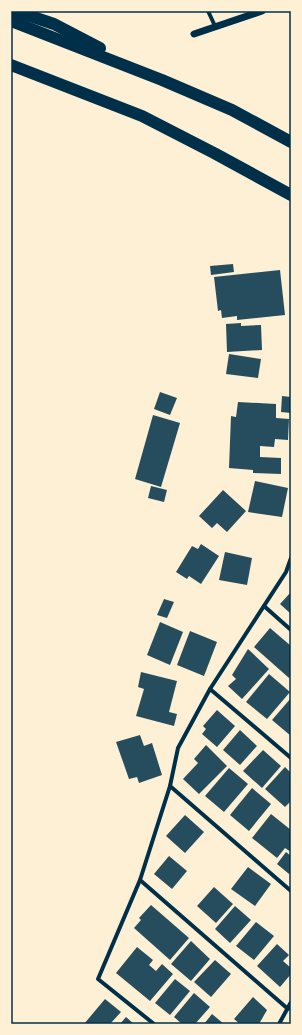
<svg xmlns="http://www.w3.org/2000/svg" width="302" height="1035" font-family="'Sofia Sans Condensed',sans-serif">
	<rect width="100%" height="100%" fill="#fdf0d5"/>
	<g fill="#264d5e">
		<path d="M233,264L234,272L211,275L210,266Z"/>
		<path d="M280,270L285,315L237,320V316L222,318L221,310L218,311L214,277Z"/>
		<path d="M241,323V326L261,325L262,350L227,352L226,324Z"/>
		<path d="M229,354L261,359L258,378L226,374Z"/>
		<path d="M160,392L177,398L170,415L154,409Z"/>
		<path d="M282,396L291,397V413L281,412Z"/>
		<path d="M238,402L276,404V418L289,419L288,440L275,439L274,447L260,446V457L281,458V474L253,473V470L229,468L231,416L236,417Z"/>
		<path d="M153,415L180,423L161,487L135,479Z"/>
		<path d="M255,481L288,488L282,517L248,512Z"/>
		<path d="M151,486L167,490L164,502L148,498Z"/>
		<path d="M223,490L246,511L227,532L217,523L212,528L199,516Z"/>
		<path d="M201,544L219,556L201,584L189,576L187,579L176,572L192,546L198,549Z"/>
		<path d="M225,552L252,558L247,585L219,580Z"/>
		<path d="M291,592V614L280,604Z"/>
		<path d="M164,599L174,602L167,618L157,615Z"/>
		<path d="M160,622L183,632L170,665L147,655Z"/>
		<path d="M270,628L291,646V675L289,678L254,647Z"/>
		<path d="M190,631L217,642L204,676L177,665Z"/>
		<path d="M248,649L269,669L242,699L228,686L236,679L232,675Z"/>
		<path d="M141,672L177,681L169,712L177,714L174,726L136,716L144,689L138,687Z"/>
		<path d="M269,674L290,692L267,719L246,702Z"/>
		<path d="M291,698V736L272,720Z"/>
		<path d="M217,710L235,726L217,747L202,734L206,729L203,726Z"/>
		<path d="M240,730L257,746L240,765L223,750Z"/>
		<path d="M140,735L144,746L152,743L162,775L139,783L137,777L129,779L116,742Z"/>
		<path d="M206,745L227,766L199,794L183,779L198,763L194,759Z"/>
		<path d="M263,750L281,766L262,788L243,771Z"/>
		<path d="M285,767L291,773V801L285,807L265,789Z"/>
		<path d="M229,768L248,784L224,812L205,796Z"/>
		<path d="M252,788L271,804L249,831L230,815Z"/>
		<path d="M271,814L291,830V852L285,848L277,858L252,838Z"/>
		<path d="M185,815L204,832L185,853L166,836Z"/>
		<path d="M286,852L291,856V872L289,874L277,864Z"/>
		<path d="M169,856L187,871L172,889L154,874Z"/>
		<path d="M248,867L271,884L255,906L231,889Z"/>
		<path d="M214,887L233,904L216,923L197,906Z"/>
		<path d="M151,905L189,938L170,960L134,928L141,920L139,918Z"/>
		<path d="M235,906L251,920L230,943L215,929Z"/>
		<path d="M256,922L274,936L254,960L236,946Z"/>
		<path d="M191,941L210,959L191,981L171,964Z"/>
		<path d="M277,944L289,955L283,961L291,968V974L280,987L257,966Z"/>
		<path d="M137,947L153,960L149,965L156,971L162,964L173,974L150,1001L116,973Z"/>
		<path d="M215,960L231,974L211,997L194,982Z"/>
		<path d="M175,979L190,991L170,1015L155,1003Z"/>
		<path d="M194,993L210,1007L195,1024H182L174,1017Z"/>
		<path d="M253,997L267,1010L259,1024H240L234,1019Z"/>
		<path d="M105,999L121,1012L110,1024H84Z"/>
		<path d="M212,1014L224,1024H204Z"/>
		<path d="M126,1017L134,1024H120Z"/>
	</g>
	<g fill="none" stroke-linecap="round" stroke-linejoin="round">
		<g stroke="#003049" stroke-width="4">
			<path d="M208,11L215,26"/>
			<path d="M264,606L291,630"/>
			<path d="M210,689L291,758"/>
			<path d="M170,786L291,891"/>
			<path d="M140,880L288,1009"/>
			<path d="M154,1024L98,979L140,880L170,786L178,748L210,689L286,572L291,558"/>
			<path d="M279,1024L291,1002"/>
		</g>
		<path stroke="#003049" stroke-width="7" d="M194,34L262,11"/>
		<g stroke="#003049" stroke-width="12">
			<path d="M15,11L54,24L100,48"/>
			<path d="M11,21L162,80L232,110L291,142"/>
			<path d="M11,65L142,116L214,153L291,195"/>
		</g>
	</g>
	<rect width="302" height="1035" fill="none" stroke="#fdf0d5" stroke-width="24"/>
	<rect x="12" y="12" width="278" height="1011" fill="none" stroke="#003049" stroke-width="1.5"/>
</svg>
